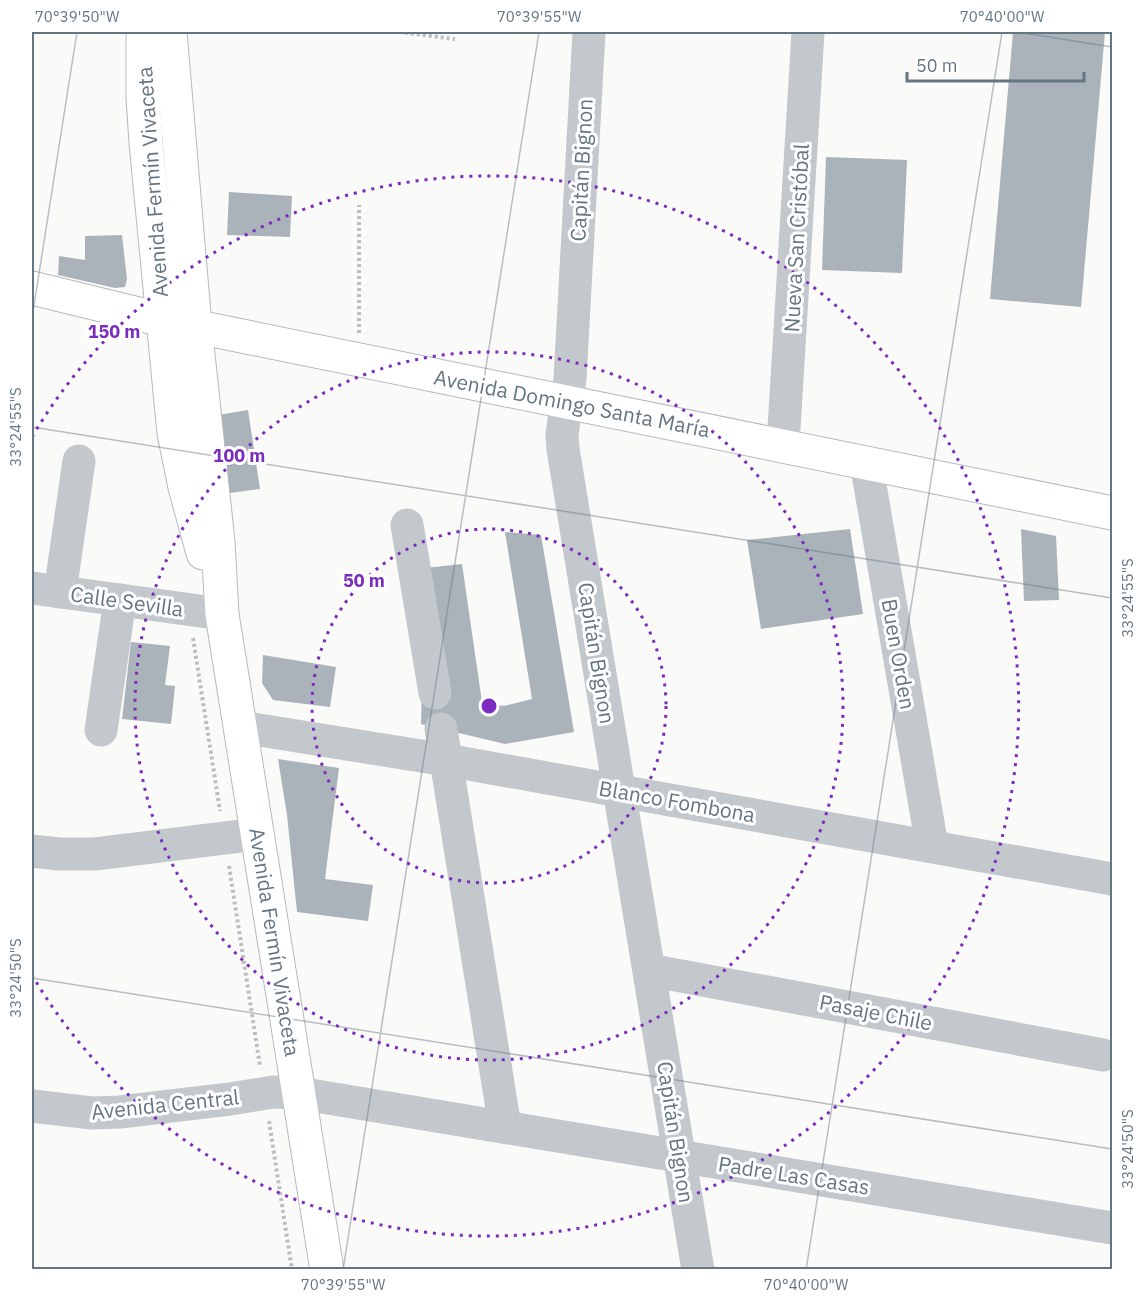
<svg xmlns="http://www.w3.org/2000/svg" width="1144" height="1301" font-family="'IBM Plex Sans',sans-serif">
	<rect width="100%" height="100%" fill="#fafaf8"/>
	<g fill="#aab3b9">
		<path d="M1013,32H1105L1081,307L990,299Z"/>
		<path d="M826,157L907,160L902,273L822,270Z"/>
		<path d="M229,192L292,196L290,237L227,235Z"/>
		<path d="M122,235L127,279L125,287L115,288L58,275L59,256L85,260V236Z"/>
		<path d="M248,410L260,489L230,493L218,415Z"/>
		<path d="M850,529L863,614L761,629L747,540Z"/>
		<path d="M1021,529L1056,536L1059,600L1024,601Z"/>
		<path d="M505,532L541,535L574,732L505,744L421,724L425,568L462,564L482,702L504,706L532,699Z"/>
		<path d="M131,642L170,646L165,685L175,686L171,724L122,719Z"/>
		<path d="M263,655L336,667L330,707L273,700L262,683Z"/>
		<path d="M278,759L339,768L325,879L373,885L368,921L297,912L287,815Z"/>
	</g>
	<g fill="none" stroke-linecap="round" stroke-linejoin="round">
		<g stroke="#b5babe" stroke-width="35">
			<g id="major">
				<path d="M143,32V97L146,143L174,433L185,487L203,553"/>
				<path d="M170,32L195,326L218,542L222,614L327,1270"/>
				<path d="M32,288L163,320L1112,513"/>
			</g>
		</g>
		<g stroke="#bbbfc2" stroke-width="4" stroke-dasharray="3 3" stroke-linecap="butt">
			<path d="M399,32L455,39"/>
			<path d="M359,333V205"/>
			<path d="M193,638L220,811"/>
			<path d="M229,866L260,1066"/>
			<path d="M269,1121L292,1270"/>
		</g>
		<g stroke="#c3c8cc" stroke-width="33">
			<path d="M589,32L570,379L562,434L563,449L698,1270"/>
			<path d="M783,445L808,32"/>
			<path d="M866,462L932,846"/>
			<path d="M407,525L435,693"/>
			<path d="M32,588L222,614"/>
			<path d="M60,592L79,461"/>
			<path d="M241,727L446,760L1112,879"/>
			<path d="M441,729L505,1127"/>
			<path d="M101,730L120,600"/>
			<path d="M32,851L59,854H95L258,834"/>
			<path d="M649,970L1103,1055"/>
			<path d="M32,1106L92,1113L120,1112L230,1099L273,1092L298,1093L1112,1228"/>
		</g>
		<use href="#major" stroke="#fff" stroke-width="33"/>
	</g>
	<path fill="none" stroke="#657683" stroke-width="1.5" stroke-opacity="0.45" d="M1017,32L1112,47M32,318L77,32M32,427L1112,598M32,978L1112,1149M343,1270L539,32M806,1270L1002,32"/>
	<g fill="none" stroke="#7b2cbf" stroke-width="3" stroke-dasharray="3 6">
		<circle cx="489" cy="706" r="177"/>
		<circle cx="489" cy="706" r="354"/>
		<path d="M32 437A530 530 0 1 1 32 975"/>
	</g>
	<g text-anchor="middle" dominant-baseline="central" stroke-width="6" stroke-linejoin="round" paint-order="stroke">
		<g font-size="21" fill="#657683" stroke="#fff">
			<text transform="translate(581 170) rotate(-87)">Capitán Bignon</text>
			<text transform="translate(152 182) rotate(-94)">Avenida Fermín Vivaceta</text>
			<text transform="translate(796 238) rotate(-87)">Nueva San Cristóbal</text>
			<text transform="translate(572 403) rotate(11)">Avenida Domingo Santa María</text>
			<text transform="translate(127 601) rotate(8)">Calle Sevilla</text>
			<text transform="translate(597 653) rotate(81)">Capitán Bignon</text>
			<text transform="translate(899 654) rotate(80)">Buen Orden</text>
			<text transform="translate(677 801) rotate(10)">Blanco Fombona</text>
			<text transform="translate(275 942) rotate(81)">Avenida Fermín Vivaceta</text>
			<text transform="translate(876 1012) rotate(11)">Pasaje Chile</text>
			<text transform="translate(165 1104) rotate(-6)">Avenida Central</text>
			<text transform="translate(676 1132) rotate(81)">Capitán Bignon</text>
			<text transform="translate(794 1175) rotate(9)">Padre Las Casas</text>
		</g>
	</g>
	<circle cx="489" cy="706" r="9" fill="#7b2cbf" stroke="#fff" stroke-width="3"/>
	<g font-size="18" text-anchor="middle" font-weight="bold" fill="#7b2cbf" stroke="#fff" stroke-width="6" stroke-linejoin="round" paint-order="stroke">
		<text x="114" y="338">150 m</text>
		<text x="239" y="462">100 m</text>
		<text x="364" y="587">50 m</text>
	</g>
	<rect width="1144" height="1301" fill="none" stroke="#ffffff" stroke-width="66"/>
	<path d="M907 72v9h177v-9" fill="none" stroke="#657683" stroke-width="3"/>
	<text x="916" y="72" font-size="18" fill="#657683" stroke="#ffffff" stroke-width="4.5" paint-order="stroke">50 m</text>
	<rect x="33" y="33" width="1078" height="1235" fill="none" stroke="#657683" stroke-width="2"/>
	<g font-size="15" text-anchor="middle" fill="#657683">
		<text x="77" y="22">70°39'50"W</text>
		<text x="539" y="22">70°39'55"W</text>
		<text x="1002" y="22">70°40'00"W</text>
		<text transform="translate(16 427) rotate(-90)" y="5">33°24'55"S</text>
		<text transform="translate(1128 598) rotate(-90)" y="5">33°24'55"S</text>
		<text transform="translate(16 978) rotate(-90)" y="5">33°24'50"S</text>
		<text transform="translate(1128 1149) rotate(-90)" y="5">33°24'50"S</text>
		<text x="343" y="1290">70°39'55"W</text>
		<text x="806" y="1290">70°40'00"W</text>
	</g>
</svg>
